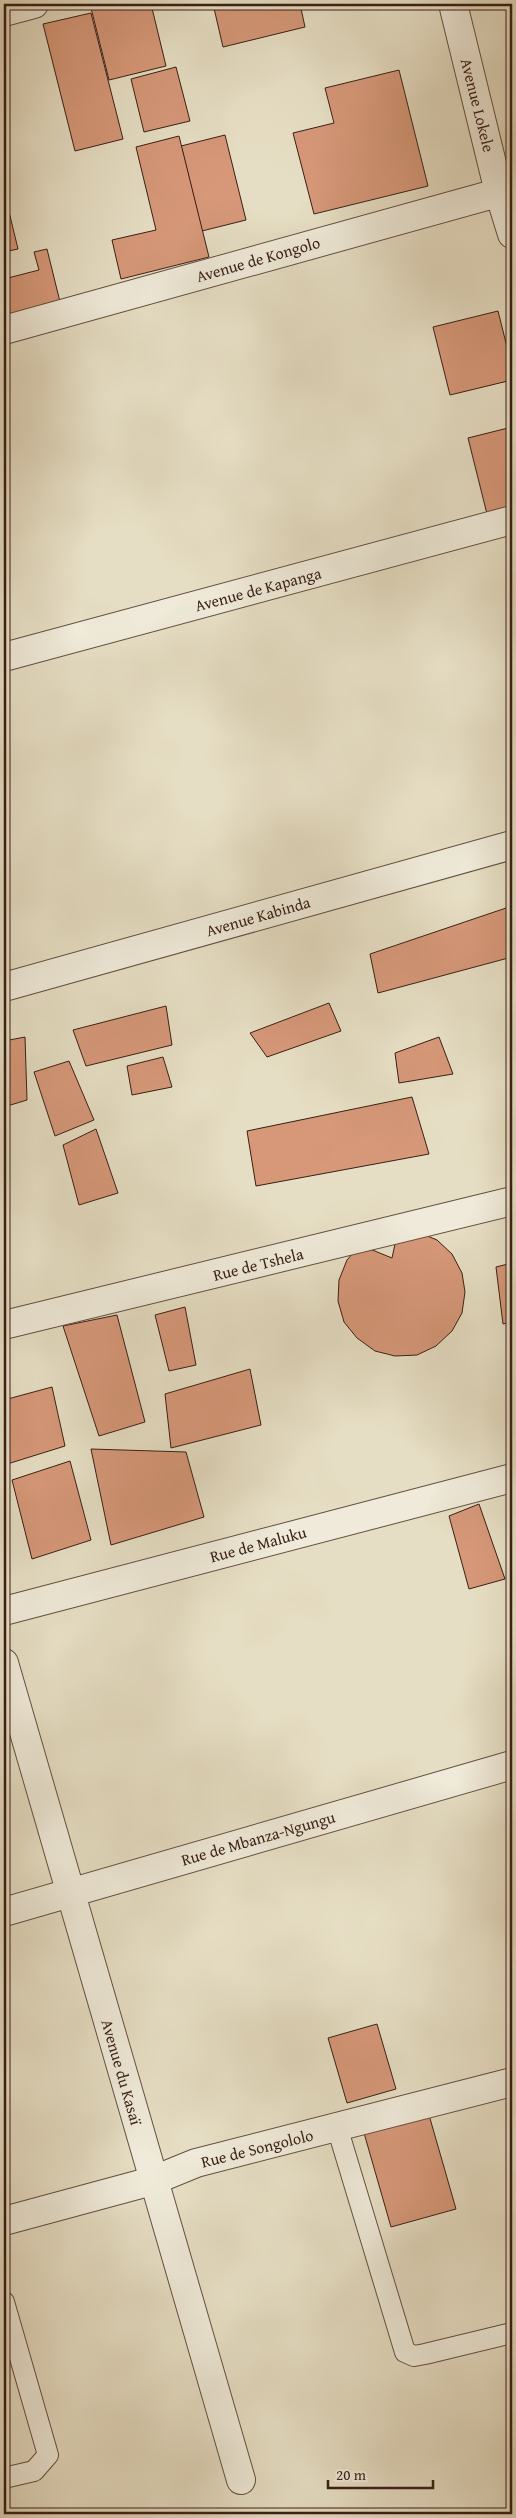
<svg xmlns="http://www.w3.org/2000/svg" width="516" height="2518" font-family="'Gentium Book Plus',serif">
	<rect width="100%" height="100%" fill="#e6dec4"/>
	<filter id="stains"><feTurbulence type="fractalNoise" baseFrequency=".004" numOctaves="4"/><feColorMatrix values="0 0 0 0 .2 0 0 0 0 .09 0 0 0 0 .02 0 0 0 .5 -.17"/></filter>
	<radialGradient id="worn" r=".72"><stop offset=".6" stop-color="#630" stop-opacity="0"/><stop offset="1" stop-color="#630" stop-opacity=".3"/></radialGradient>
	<g fill="#d69879" stroke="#381f15">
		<path d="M90,4H151L166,66L109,80Z"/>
		<path d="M213,4H300L305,27L223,47Z"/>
		<path d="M91,13L123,139L75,151L43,24Z"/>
		<path d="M176,67L190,121L144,132L131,79Z"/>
		<path d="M399,70L428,186L314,214L293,133L334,123L325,88Z"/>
		<path d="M225,135L246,220L202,231L181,146Z"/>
		<path d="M179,136L209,257L121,279L112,240L156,230L136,147Z"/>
		<path d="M4,191L18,249L4,252Z"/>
		<path d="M47,249L62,310L11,322L4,292V279L39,270L34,252Z"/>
		<path d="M498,311L512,367V380L450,395L433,327Z"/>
		<path d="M512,427V517L489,522L468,438Z"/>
		<path d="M512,906V957L378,993L370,954Z"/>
		<path d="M329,1003L341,1031L267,1057L250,1033Z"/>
		<path d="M166,1006L172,1045L86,1066L73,1030Z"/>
		<path d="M25,1037L27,1100L4,1107V1041Z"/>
		<path d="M439,1037L453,1074L399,1083L395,1053Z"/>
		<path d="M163,1057L172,1087L132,1095L127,1066Z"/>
		<path d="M69,1061L94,1120L55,1136L34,1072Z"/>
		<path d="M412,1097L429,1154L256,1186L247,1131Z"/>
		<path d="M96,1129L118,1193L79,1205L63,1145Z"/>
		<path d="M398,1230L418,1232L437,1240L452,1254L462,1273L465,1292L462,1313L452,1331L436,1346L417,1355L395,1356L375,1351L357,1338L344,1322L338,1301L339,1280L347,1260L360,1245L392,1258Z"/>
		<path d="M512,1263V1322L503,1324L496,1267Z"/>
		<path d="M185,1307L196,1365L169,1371L155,1315Z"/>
		<path d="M117,1315L145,1422L99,1436L63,1326Z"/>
		<path d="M250,1369L261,1425L171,1448L165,1394Z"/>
		<path d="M52,1387L65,1446L4,1465V1400Z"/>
		<path d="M91,1449L186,1452L204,1517L111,1545Z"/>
		<path d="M70,1461L91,1540L32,1559L12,1480Z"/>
		<path d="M479,1504L505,1579L469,1589L449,1516Z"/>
		<path d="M377,2024L396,2089L347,2103L328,2038Z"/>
		<path d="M429,2115L456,2209L391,2227L364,2133Z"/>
	</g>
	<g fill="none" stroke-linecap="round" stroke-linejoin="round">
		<g stroke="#644f41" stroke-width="22">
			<g id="service">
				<path d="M337,2127L405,2352L414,2356L425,2354L512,2333"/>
				<path d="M4,2302L48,2455L34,2471L4,2478"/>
			</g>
		</g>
		<g stroke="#644f41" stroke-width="30">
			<g id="minor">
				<path d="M453,4L499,192L512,234"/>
				<path d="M4,12L34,4"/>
				<path d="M4,330L512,189"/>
				<path d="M4,657L512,520"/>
				<path d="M4,1325L512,1201"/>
				<path d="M4,1611L512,1478"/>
				<path d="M4,1663C84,1935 161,2208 241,2480"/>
				<path d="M4,1912L512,1765"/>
				<path d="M4,2221L152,2181L196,2163L512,2082"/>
			</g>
		</g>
		<g stroke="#644f41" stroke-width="30">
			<path id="tertiary" d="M4,987L512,845"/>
		</g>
		<use href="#service" stroke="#efead9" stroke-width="20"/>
		<use href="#minor" stroke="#efead9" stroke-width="28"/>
		<use href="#tertiary" stroke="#efead9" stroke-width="28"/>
	</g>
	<g text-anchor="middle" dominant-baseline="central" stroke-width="5" stroke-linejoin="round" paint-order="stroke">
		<g font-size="16" fill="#381f15" stroke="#efead9">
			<text transform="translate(478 105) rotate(76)">Avenue Lokele</text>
			<text transform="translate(258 259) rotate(-16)">Avenue de Kongolo</text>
			<text transform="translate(258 589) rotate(-15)">Avenue de Kapanga</text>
			<text transform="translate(258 916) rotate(-16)">Avenue Kabinda</text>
			<text transform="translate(258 1264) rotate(-14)">Rue de Tshela</text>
			<text transform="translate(258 1544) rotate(-15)">Rue de Maluku</text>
			<text transform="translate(258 1838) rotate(-16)">Rue de Mbanza-Ngungu</text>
			<text transform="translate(122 2072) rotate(74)">Avenue du Kasaï</text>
			<text transform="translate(257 2148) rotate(-14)">Rue de Songololo</text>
		</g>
	</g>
	<rect width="516" height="2518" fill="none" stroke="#e6dec4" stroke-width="20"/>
	<rect x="5" y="5" width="506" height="2508" fill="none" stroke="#381f15" stroke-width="2.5"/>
	<rect x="10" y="10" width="496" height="2498" fill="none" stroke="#381f15"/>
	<path d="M328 2480v8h105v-8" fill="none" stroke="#381f15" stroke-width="2.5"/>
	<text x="336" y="2480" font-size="15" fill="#381f15" stroke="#efead9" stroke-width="4" paint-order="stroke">20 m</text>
	<rect width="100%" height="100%" filter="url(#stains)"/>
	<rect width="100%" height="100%" fill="url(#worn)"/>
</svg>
